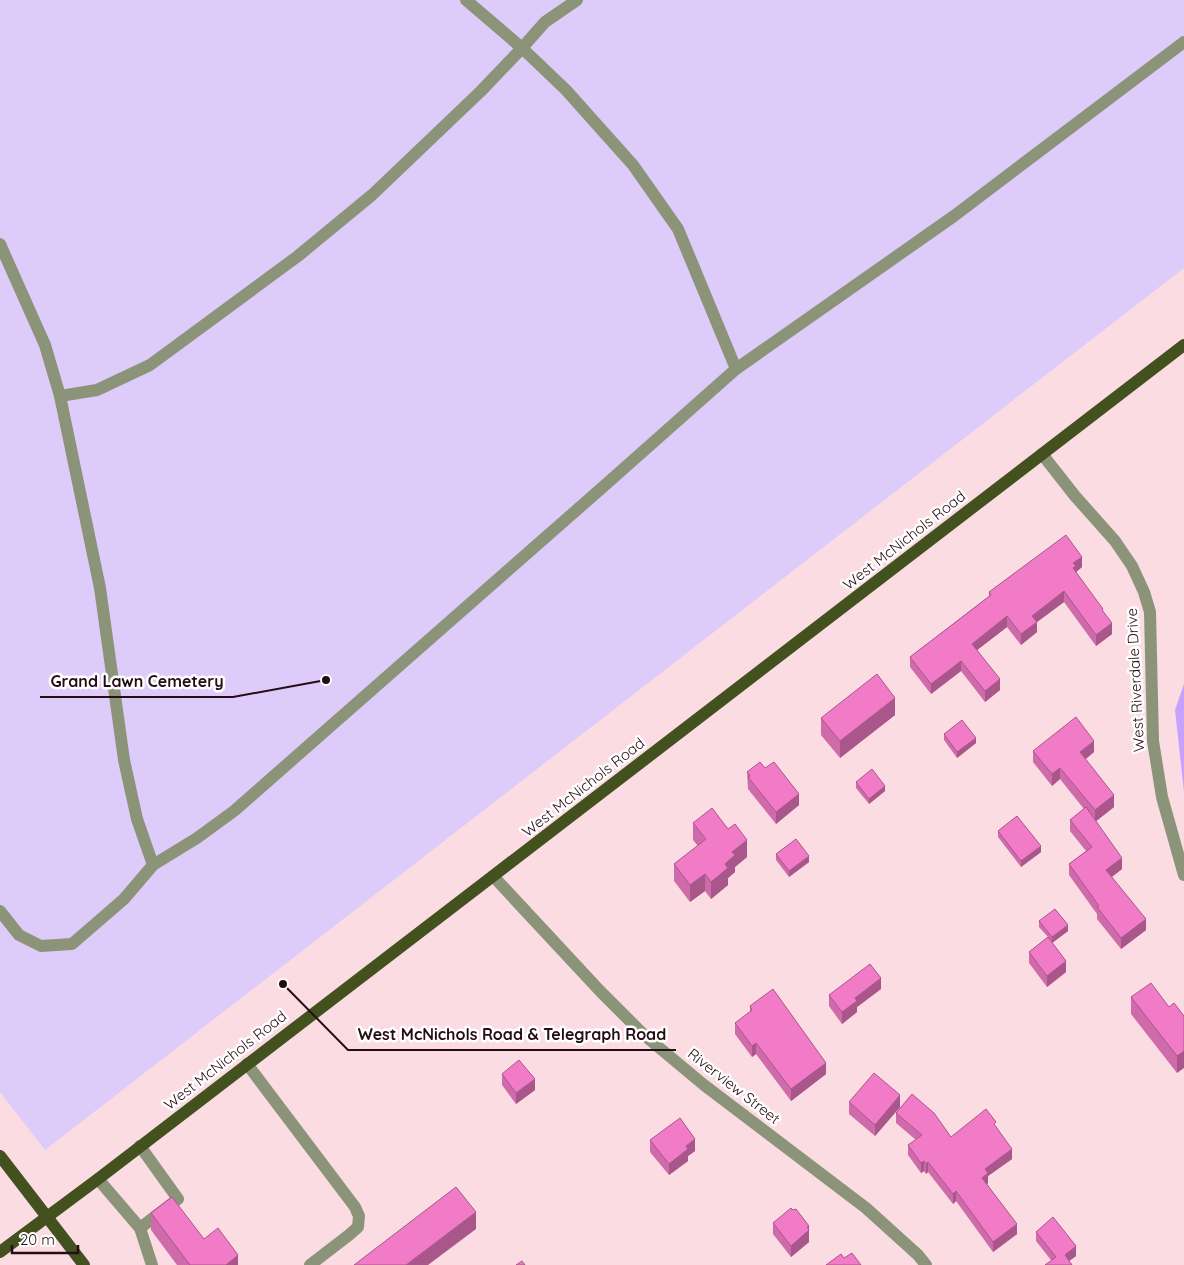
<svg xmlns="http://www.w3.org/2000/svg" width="1184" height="1265" font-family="Quicksand,sans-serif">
	<rect width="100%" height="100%" fill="#fbdce3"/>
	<path fill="#ddccf9" d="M0,0H1184V268L45,1150L0,1092Z"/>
	<path fill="#c8a1fe" d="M1184,684V792L1175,710Z"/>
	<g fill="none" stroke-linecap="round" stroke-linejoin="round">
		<g stroke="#8b9479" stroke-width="12">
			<path d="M466,0L522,48L566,90L633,165L678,229L736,369"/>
			<path d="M0,244L45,345L60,396L100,588L124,760L137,819L153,865"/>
			<path d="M60,396L97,390L150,365L298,256L372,195L481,91L522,48L545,22L577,0"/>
			<path d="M1042,454L1075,496L1115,541L1132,566L1144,592L1150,612L1153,741L1162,797L1184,875"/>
			<path d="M493,876L600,991L644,1035L704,1085L866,1208L918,1255L926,1265"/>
			<path d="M0,911L19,935L41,946L72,944L124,899L153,865L197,838L234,811L604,486L736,369L954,216L1184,42"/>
			<path d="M247,1064L355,1207L359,1216L358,1227L349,1235L310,1265"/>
			<path d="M98,1179L140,1228L178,1199L140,1146"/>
			<path d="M140,1228L152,1265"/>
		</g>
		<g stroke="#43511f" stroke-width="12">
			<path d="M0,1156L84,1265"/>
			<path d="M0,1252L98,1179L493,876L1184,345"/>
		</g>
	</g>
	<g fill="#cf6aab">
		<path d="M1082,567L1076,572L1103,611L1112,634L1096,646L1064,602L1037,622V632L1021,645L1007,627L977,650L1000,690L985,702L961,671L931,694L910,667V657L989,596V592Z"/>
		<path d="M895,715L840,758L821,735V718Z"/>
		<path d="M944,734L976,743L957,758L944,740Z"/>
		<path d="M1033,751L1094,752L1085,759L1114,807L1096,821L1122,869L1112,877L1146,930L1121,949L1097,919V914L1069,875V864L1086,851L1070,831V820L1084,809L1060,779L1052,786L1033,762Z"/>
		<path d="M765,768L799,805L776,824L748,789L747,772Z"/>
		<path d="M856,782L885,791L869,804L856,788Z"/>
		<path d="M693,823L747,857L735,867V872L728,878V885L711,899L705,891L690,902L674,881V864L698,846L693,840Z"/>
		<path d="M998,831L1041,852L1021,867L998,837Z"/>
		<path d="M776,854L809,862L789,877L776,860Z"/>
		<path d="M1039,921L1068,931L1052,943L1066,972L1047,987L1029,963V952L1048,937L1039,927Z"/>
		<path d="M881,989L857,1007V1012L842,1024L829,1006V995Z"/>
		<path d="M1131,997L1169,1007L1184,1016L1177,1073L1131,1014Z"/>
		<path d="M750,1006L792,1017L826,1074L791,1101L756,1054L752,1057L735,1034V1023L750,1012Z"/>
		<path d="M502,1074L535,1090L516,1104L502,1085Z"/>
		<path d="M849,1102L900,1107L875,1136L849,1114Z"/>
		<path d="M896,1113L951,1137L996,1128L1012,1159L988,1176V1183L987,1184L1017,1234L993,1252L956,1201L953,1204L928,1172L926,1174L924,1171L921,1173L908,1155V1145L916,1140L896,1123Z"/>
		<path d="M650,1140L695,1151L688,1156V1161L669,1175L650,1152Z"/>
		<path d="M793,1210L809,1226V1242L791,1257L773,1234V1223Z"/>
		<path d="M151,1213L204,1239L238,1265H177L151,1230Z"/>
		<path d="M1036,1232L1076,1256L1069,1261L1051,1260L1036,1241Z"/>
	</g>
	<g fill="#a9568b">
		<path d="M1082,557V567L1076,572L1073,579V563Z"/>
		<path d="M1064,591V602L1037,622V632L1021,645V634L1032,616Z"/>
		<path d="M1007,616V627L972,654V644Z"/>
		<path d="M1112,623V634L1096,646V635Z"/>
		<path d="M961,661V671L931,694V684Z"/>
		<path d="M1000,679V690L985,702V691Z"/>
		<path d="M895,698V715L840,758V741Z"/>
		<path d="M976,738V743L957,758V752Z"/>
		<path d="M1094,741V752L1080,764V752Z"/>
		<path d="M1060,768V779L1052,786V774Z"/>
		<path d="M885,786V791L869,804V799Z"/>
		<path d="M799,794V805L776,824V812Z"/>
		<path d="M1114,795V807L1095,822V810Z"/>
		<path d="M747,840V857L735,867V872L728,878V885L711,899V882L725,864L732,852Z"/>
		<path d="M1041,846V852L1021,867V861Z"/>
		<path d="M809,856V862L789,877V871Z"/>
		<path d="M1122,858V869L1106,881V870Z"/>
		<path d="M705,874V891L690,902V885Z"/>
		<path d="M1146,919V930L1121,949V938Z"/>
		<path d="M1068,925V931L1052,943V937Z"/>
		<path d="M1066,961V972L1047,987V976Z"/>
		<path d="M881,978V989L857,1007V1012L842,1024V1012L855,998Z"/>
		<path d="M756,1043V1054L752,1057V1046Z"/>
		<path d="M1184,1051V1068L1177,1073V1056Z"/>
		<path d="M826,1063V1074L791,1101V1089Z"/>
		<path d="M535,1079V1090L516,1104V1093Z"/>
		<path d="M900,1095V1107L875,1136V1125Z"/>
		<path d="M695,1139V1151L688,1156V1161L669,1175V1164L686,1146Z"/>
		<path d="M1012,1149V1159L988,1176V1183L982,1188V1178L985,1169Z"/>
		<path d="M924,1161V1171L921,1173V1163Z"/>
		<path d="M928,1162V1172L926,1174V1164Z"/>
		<path d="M956,1191V1201L953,1204V1194Z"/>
		<path d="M476,1212V1229L428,1265H406Z"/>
		<path d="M1017,1224V1234L993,1252V1242Z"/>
		<path d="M809,1226V1242L791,1257V1246Z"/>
		<path d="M1076,1246V1256L1065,1264V1255Z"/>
		<path d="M238,1255V1265H226Z"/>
	</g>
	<g fill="#f17bc7" stroke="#a9568b">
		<path d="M1066,535L1082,557L1073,563L1076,566L1073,568L1103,609L1102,610L1112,623L1096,635L1064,591L1032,616L1037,622L1021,634L1007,616L972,644L1000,679L985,691L961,661L931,684L910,657L991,595L989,592Z"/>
		<path d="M877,674L895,698L840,741L821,718Z"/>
		<path d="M1076,717L1094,741L1080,752L1114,795L1095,810L1060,768L1052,774L1033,751Z"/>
		<path d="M962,720L976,738L957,752L944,734Z"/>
		<path d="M760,762L765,768L774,762L799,794L776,812L748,777L750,776L747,772Z"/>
		<path d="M872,769L885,786L869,799L856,782Z"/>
		<path d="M1086,807L1122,858L1106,870L1146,919L1121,938L1097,907L1099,906L1069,864L1092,847L1070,820Z"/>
		<path d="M712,808L728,829L735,824L747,840L732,852L735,855L725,864L728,868L711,882L705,874L690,885L674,864L706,839L693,823Z"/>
		<path d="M1017,816L1041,846L1021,861L998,831Z"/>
		<path d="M796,839L809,856L789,871L776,854Z"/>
		<path d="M1055,909L1068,925L1052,937L1039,921Z"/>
		<path d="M1048,937L1066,961L1047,976L1029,952Z"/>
		<path d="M870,964L881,978L855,998L857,1001L842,1012L829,995Z"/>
		<path d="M1151,983L1169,1007L1174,1003L1184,1016V1051L1177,1056L1131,997Z"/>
		<path d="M773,989L826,1063L791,1089L756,1043L752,1046L735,1023L752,1010L750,1006Z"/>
		<path d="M519,1060L535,1079L516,1093L502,1074Z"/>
		<path d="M874,1073L900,1095L875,1125L849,1102Z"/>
		<path d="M912,1094L934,1113L951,1137L986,1109L996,1122L994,1124L1012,1149L985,1169L988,1173L982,1178L1017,1224L993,1242L956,1191L953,1194L928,1162L926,1164L924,1161L921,1163L908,1145L922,1135L896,1113Z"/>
		<path d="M680,1118L695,1139L686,1146L688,1149L669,1164L650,1140Z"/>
		<path d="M456,1187L476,1212L406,1265H354Z"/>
		<path d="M172,1197L204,1239L218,1228L238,1255L226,1265H190L151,1213Z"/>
		<path d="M791,1208L793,1210L796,1209L809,1226L807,1227L809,1230L791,1246L773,1223Z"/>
		<path d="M1053,1217L1076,1246L1065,1255L1072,1265H1045L1056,1257L1036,1232Z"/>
		<path d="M852,1253L861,1265H826L841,1254L844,1258Z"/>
		<path d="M522,1261L525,1265H516Z"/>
	</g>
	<g text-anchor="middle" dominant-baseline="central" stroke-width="5" stroke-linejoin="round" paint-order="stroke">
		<g font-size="15" fill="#260c14" stroke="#fff">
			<text transform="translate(904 540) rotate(-38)">West McNichols Road</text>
			<text transform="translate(1135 680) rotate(-93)">West Riverdale Drive</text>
			<text transform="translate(583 787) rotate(-38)">West McNichols Road</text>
			<text transform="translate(225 1060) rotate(-38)">West McNichols Road</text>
			<text transform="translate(734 1086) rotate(38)">Riverview Street</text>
		</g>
	</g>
	<path fill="none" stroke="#260c14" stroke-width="2" d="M326 680L233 697H40M283 984L348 1050H676"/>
	<g fill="#260c14" stroke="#fff" stroke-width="2">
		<circle cx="326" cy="680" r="5"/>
		<circle cx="283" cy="984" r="5"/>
	</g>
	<g font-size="16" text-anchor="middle" font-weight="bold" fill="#260c14" stroke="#fff" stroke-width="5" stroke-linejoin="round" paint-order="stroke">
		<text x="137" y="687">Grand Lawn Cemetery</text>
		<text x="512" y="1040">West McNichols Road &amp; Telegraph Road</text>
	</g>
	<path d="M12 1245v8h66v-8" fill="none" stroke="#260c14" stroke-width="2.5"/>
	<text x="20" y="1245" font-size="15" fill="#260c14" stroke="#ffffff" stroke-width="4" paint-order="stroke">20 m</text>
</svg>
